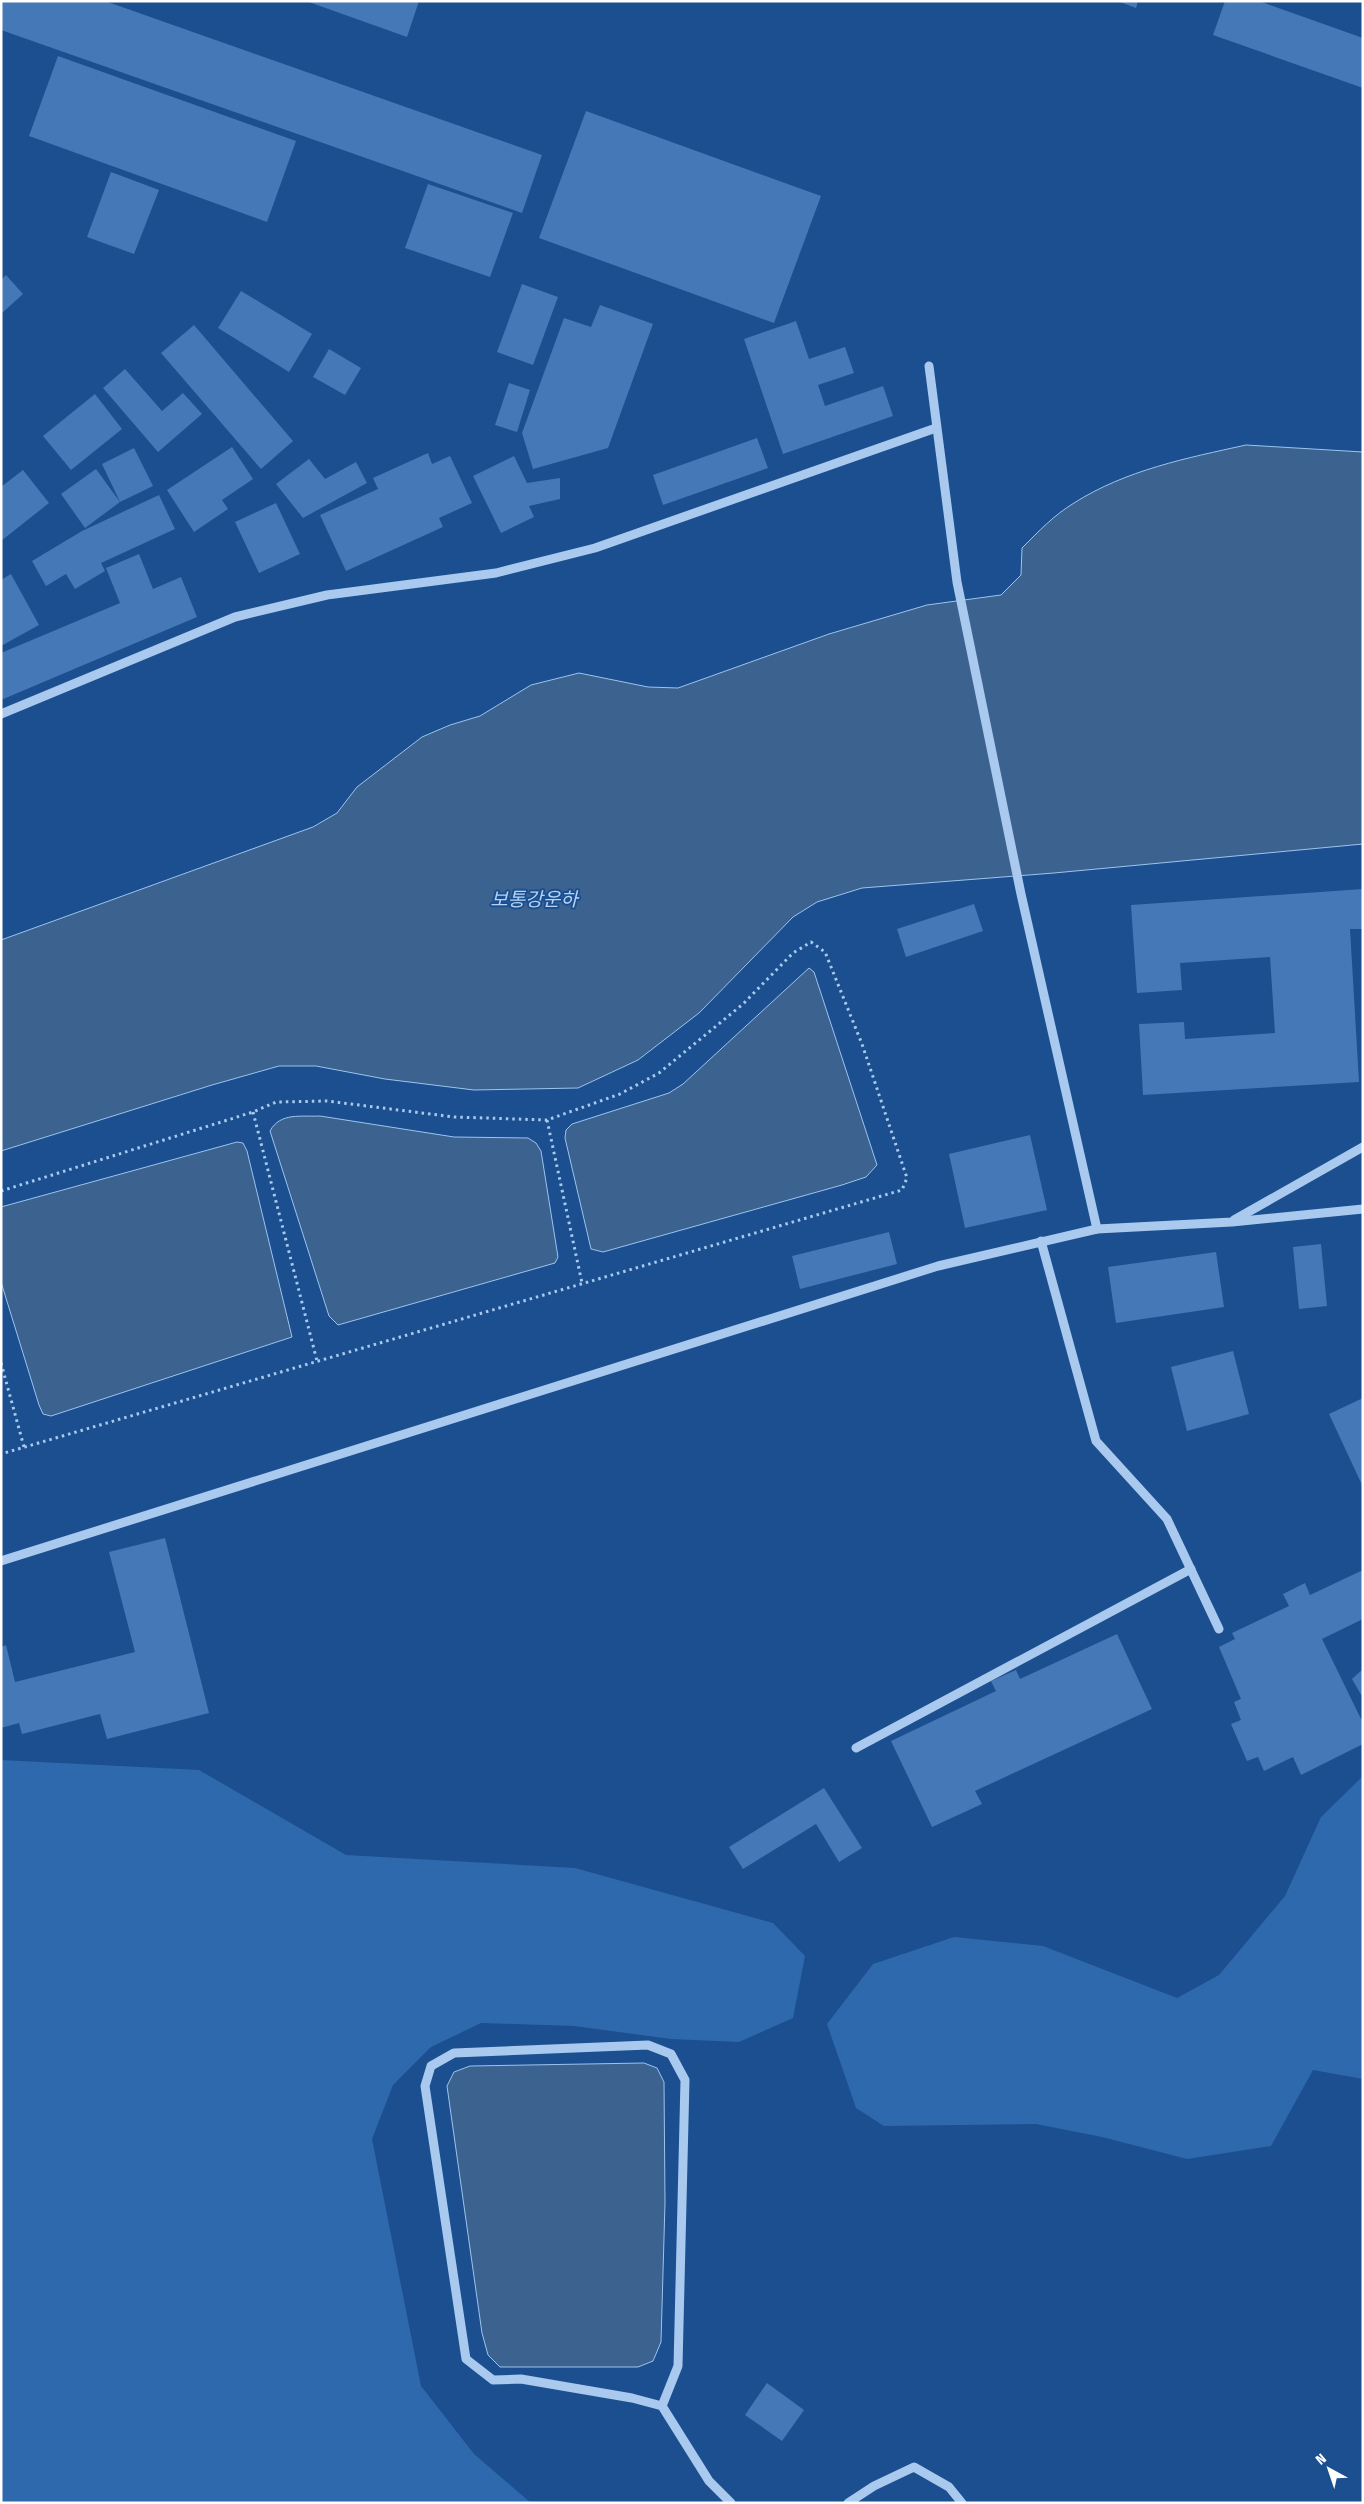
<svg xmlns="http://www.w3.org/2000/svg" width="1364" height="2504" font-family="'Fira Sans Condensed','Noto Sans KR',sans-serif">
	<rect width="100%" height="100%" fill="#1b4f8f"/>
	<g fill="#2e69ad">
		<path d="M1,1760L199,1770L346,1855L575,1868L773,1923L805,1956L793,2018L739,2042L671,2039L574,2026L481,2023L431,2047L393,2085L372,2139L421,2386L474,2454L531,2503H1Z"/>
		<path d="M1363,1776V2079L1313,2070L1271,2146L1187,2159L1102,2137L1036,2124L884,2126L856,2108L827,2024L873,1964L954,1937L1043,1946L1177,1998L1219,1975L1285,1896L1321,1817Z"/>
	</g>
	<g fill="#3c6290" stroke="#9cc4f0">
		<path d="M1246,445L1363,452V844L1054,873L862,888L817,902L793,917L699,1013L638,1060L578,1088L474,1090L385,1079L316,1066H279L212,1085L1,1151V940L313,827L337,813L357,787L422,737L450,725L480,716L531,685L579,673L648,687L678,688L829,634L927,605L1001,595L1021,575L1022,548C1038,532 1054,515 1074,503C1126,470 1187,458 1246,445Z"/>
		<path d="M809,968L814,972L877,1165L866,1177L842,1185L603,1252L591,1249L565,1138L566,1130L572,1124L669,1093L683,1084Z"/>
		<path d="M320,1116L454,1137L528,1138L536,1143L541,1151L558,1257L555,1263L338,1325L329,1316L270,1131C280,1112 302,1117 320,1116Z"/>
		<path d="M237,1142L243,1143L247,1151L292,1337L51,1416L43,1414L39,1405L1,1282V1207Z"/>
		<path d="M644,2063L657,2068L664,2082L665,2203L661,2342L653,2361L638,2367H500L488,2355L482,2333L447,2086L454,2072L470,2066Z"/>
	</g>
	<g fill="#4478b7">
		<path d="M1,1H105L542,155L522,213L1,30Z"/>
		<path d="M306,1H419L407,37Z"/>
		<path d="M1117,1H1138L1136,8Z"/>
		<path d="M1225,1H1259L1363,38V88L1213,35Z"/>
		<path d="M58,56L296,141L267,222L29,136Z"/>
		<path d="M586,111L821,196L774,323L539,238Z"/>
		<path d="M111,172L159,190L134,254L87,237Z"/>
		<path d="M428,184L513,213L490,277L405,248Z"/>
		<path d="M6,275L23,294L1,314V280Z"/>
		<path d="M522,284L558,297L533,365L497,352Z"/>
		<path d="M241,291L312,334L289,372L218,328Z"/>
		<path d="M600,305L653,324L608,448L533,469L522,433L564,318L591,327Z"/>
		<path d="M796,321L809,359L845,347L854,373L818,385L825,406L883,386L893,416L783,454L744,339Z"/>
		<path d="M194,325L293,441L261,469L161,353Z"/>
		<path d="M329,349L361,368L345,395L313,377Z"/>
		<path d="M125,369L162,411L183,393L202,414L158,452L103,388Z"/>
		<path d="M509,383L530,390L517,432L495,425Z"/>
		<path d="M95,394L122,429L71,470L43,436Z"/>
		<path d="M757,438L768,468L663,505L653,475Z"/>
		<path d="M232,447L253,479L222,500L228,509L194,532L167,490Z"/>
		<path d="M134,448L153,486L120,502L102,464Z"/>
		<path d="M428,453L432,464L450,456L472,503L439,518L443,527L346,571L320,515L378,489L373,478Z"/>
		<path d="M514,456L527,483L560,478V499L529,506L534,517L501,533L473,476Z"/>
		<path d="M309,459L325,479L356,462L367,483L303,518L276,484Z"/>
		<path d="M96,469L120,502L85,528L61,494Z"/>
		<path d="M23,470L49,503L1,541V487Z"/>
		<path d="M159,495L175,529L101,563L105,571L75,589L66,574L46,586L32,561L82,531Z"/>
		<path d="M276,503L300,554L259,573L235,522Z"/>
		<path d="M139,554L153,589L181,577L197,617L1,700V653L120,603L106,568Z"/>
		<path d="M11,574L39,625L1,646V580Z"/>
		<path d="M1363,889V929H1350L1359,1082L1143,1095L1139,1024L1184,1022L1185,1039L1275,1033L1270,957L1180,963L1182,990L1137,993L1131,905Z"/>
		<path d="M974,904L983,931L906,957L897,929Z"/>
		<path d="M1030,1135L1047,1210L965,1228L949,1154Z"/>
		<path d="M889,1232L897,1264L800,1289L792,1256Z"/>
		<path d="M1321,1244L1327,1306L1299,1309L1293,1247Z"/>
		<path d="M1216,1252L1224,1307L1116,1323L1108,1267Z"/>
		<path d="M1233,1351L1249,1414L1187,1431L1171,1367Z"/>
		<path d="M1363,1398V1487L1329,1414Z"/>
		<path d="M165,1538L209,1713L107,1739L100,1714L22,1734L19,1723L1,1728V1647L6,1645L15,1682L135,1652L109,1552Z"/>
		<path d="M1363,1570V1619L1322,1639L1363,1723V1744L1301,1775L1293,1757L1264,1771L1258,1757L1247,1761L1231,1724L1241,1720L1234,1702L1241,1699L1219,1647L1235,1639L1232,1633L1289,1606L1283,1594L1305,1583L1310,1595Z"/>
		<path d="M1117,1634L1152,1709L975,1791L982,1804L932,1827L891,1741L996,1691L991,1681L1016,1670L1020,1679Z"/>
		<path d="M1363,1669V1698L1352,1679Z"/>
		<path d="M824,1788L862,1848L839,1862L816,1824L743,1869L729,1847Z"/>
		<path d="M767,2383L804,2410L782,2441L745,2415Z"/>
	</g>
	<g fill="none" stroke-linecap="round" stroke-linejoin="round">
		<g stroke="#a9c9ee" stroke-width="3" stroke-dasharray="2.5 4" stroke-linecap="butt">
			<path d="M253,1112L317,1361"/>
			<path d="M547,1120L582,1283"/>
			<path d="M1,1191L253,1112L276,1102L327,1101L454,1117L547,1120L620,1094L659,1073L743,1004L793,953L811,942L825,952L862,1044L907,1178L902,1190L1,1454"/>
			<path d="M1,1363L24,1447"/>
		</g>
		<g stroke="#a9c9ee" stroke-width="9">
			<path d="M929,366L957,582L1021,894L1097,1229"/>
			<path d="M1,714L235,617L327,595L496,573L595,548L936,428"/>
			<path d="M1234,1220L1363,1147"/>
			<path d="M1041,1241L1096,1441L1167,1519L1219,1629"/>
			<path d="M1,1561L938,1266L1097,1229L1232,1222L1363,1209"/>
			<path d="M856,1748L1191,1569"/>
			<path d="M662,2406L678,2366L685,2080L671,2054L648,2045L454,2053L431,2066L425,2086L466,2359L493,2380L521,2379L632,2398L662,2406L709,2481L731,2503"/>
			<path d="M848,2503L874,2486L914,2467L949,2487L962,2503"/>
		</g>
	</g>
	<g text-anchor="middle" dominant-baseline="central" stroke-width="4" stroke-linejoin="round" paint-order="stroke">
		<g font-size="19" font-style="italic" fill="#b5d3f5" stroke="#1b4f8f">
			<text x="534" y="899">보통강운하</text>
		</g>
	</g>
	<rect width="1364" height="2504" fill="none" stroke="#ffffff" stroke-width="5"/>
	<g transform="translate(1329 2469) rotate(320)" stroke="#1b4f8f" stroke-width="4" paint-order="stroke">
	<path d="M0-4L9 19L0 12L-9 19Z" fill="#ffffff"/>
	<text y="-8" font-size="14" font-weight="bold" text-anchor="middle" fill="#ffffff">N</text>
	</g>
</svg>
